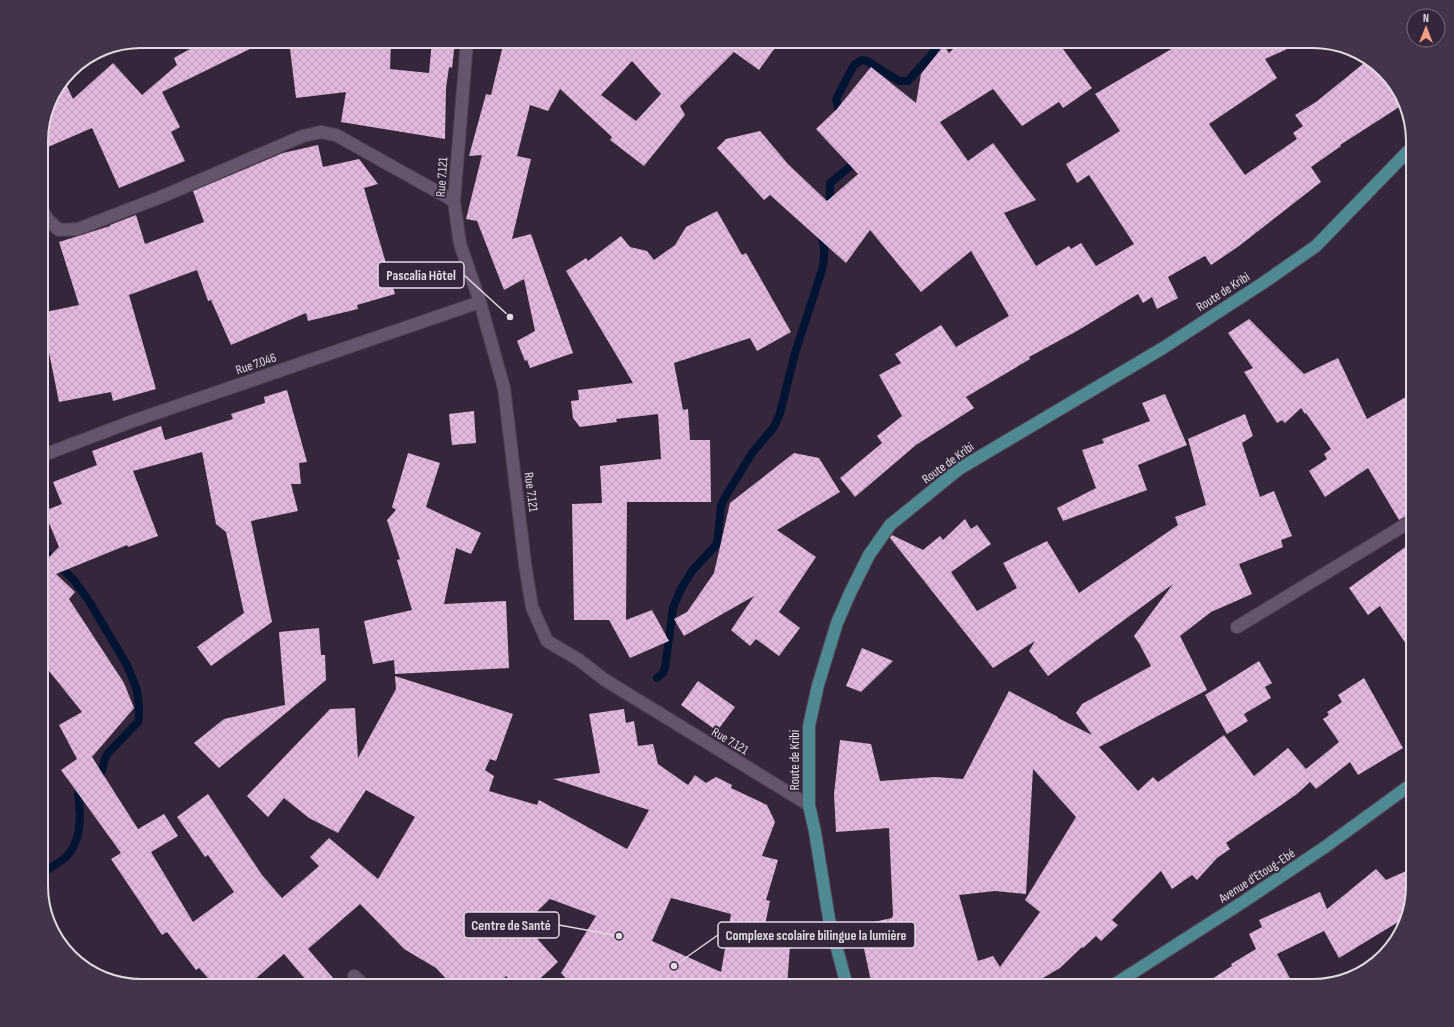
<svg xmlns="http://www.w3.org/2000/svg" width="1454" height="1027" font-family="'Sofia Sans Condensed',sans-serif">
	<defs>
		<pattern id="building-cross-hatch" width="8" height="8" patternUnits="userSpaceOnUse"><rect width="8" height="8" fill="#e2b9dd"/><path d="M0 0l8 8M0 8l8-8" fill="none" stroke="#ba9bb7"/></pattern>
	</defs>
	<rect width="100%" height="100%" fill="#35263b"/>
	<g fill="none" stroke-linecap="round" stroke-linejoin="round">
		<g stroke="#011332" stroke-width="8">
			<path d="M948,41L955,45L963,53"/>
			<path d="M844,115L839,110L836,99L854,65L862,60L867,61L899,81H908L940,45L945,41"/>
			<path d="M825,208L830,202V183L858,160"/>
			<path d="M41,549L73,579L89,601L127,665L137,690L139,707V717L138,722L108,753C100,764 108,768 95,779"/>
			<path d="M657,678L663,673L665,668L673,608L681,589L692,571L717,544L721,506L724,499L752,453L774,427L780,413L795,353L822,270C825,258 825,244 820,233"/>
			<path d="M41,873C50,868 60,863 67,856C82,840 81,814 78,794L85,786"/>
		</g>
	</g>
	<g fill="url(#building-cross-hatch)" fill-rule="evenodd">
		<path d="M204,41H266L162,92L180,127L171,132L185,161L119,188L92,128L41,150V134L51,97L64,80L73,99L113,63L142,95L177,65L174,58Z"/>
		<path d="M289,41H391L390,69L429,73L432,41H455L452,68L449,67L446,88L445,139L341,122L346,92L296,98Z"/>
		<path d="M504,41H780L759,70L734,52L680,106L685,115L644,166L610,140L612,137L560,89L548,111L530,105L517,156L531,159L512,239L531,234L573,353L530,368L527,360L525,361L517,341L535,331L524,279L504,290L477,221L466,219L482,155L469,156L486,94L491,95ZM632,61L661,94L636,121L601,95Z"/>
		<path d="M961,41H1057L1092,88L1063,108L1059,102L1022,126L993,89L940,122L968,161L993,143L1036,200L1004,213L1036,266L1069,246L1071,249L1081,243L1096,266L1134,244L1089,175L1077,183L1066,164L1120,131L1095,94L1185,41H1305L1265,59L1277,78L1209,124L1245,175L1297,139L1293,133L1303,126L1295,115L1316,102L1369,59L1374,62L1403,97L1404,104L1340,145L1341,146L1311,167L1321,182L1239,246L1211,265L1205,256L1168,277L1178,298L1157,309L1152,297L1143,303L1138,294L1077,331L1029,357L1030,359L966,397L974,408L916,445L855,497L840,478L882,443L877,436L902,416L879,375L901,363L895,354L941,325L956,347L1009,316L971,251L921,292L870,230L846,263L770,195L764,200L717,148L726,139L760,131L788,164L827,201L858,174L816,129L836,110L871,67L916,103L921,74L944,45L949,53Z"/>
		<path d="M318,145L323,167L359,159L378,184L364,188L395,294L357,305L358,309L308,321L306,313L231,345L211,300L208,301L197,270L129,295L156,389L113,401L111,392L59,402L41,313L79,305L59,242L110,226V225L136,215L145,244L204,222L193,191L283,153Z"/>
		<path d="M717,211L742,255L746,253L791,332L757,351L750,338L674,363L683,410L688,409L690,440H710L711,502H627L626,620L652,610L669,641L630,658L609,620H574L572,504L602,503L600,466L661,459L658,414L616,419L617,422L580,427L573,418L571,401L579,400L578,390L633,383L566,271L586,258L588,261L621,236L630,247L647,251L654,260L675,245L686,227Z"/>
		<path d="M1249,319L1304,374L1338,358L1367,419L1413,393V513L1399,520L1368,468L1325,497L1309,471L1327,459L1324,454L1331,449L1306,413L1305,414L1301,408L1285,423L1282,420L1277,423L1244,372L1253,368L1228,333Z"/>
		<path d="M287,390L307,462L299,463L301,484H291L298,511L251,521L272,622L211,666L197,647L244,613L226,532L216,524L202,452L133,471L158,536L128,547L127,545L56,574L75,592L69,599L124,683L134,708L92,757L138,829L164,814L178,836L151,852L193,922L234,892L208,855L205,857L177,817L208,794L262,875L282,898L319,866L310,857L329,838L378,879L415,817L366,790L338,833L309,818L284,798L268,817L247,796L330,709L355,708L358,758L396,689L395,676L513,714L496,761L490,759L485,770L494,776L489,791L537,805L539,800L627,849L649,810L553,779L600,773L589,714L624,709L626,723L634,721L638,746L653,744L658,764L688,785L695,775L706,783L716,777L732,785L731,788L767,805L775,822L762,856L778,860L766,900L770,901L762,939L790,946L787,986H573L561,973L596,916L550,899L524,924L558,962L532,986H515L506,976L497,986H453L436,968L404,949L360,904L308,949L340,986H311L284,954L247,986H215L199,968L196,970L167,932L162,935L111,859L121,853L61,770L77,759L59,725L82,712L41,661V560L44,562L59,547L44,511L62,504L53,482L97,465L92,451L161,426L165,440L233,419L231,414L265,403L264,397ZM671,898L731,914L721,972L652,941Z"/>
		<path d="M1165,394L1187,445L1138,465L1147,490L1063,521L1057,508L1096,488L1082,450L1104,443L1102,439L1150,421L1142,403Z"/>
		<path d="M474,411L476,443L452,445L449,414Z"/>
		<path d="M1245,414L1253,436L1242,443L1260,497L1274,491L1292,536L1281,540L1283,547L1239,564L1252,594L1211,612L1180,636L1207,690L1099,747L1138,791L1153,777L1158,782L1224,735L1254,776L1288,748L1306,769L1339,742L1323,719L1329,715L1327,712L1342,702L1338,695L1364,678L1403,748L1358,775L1350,762L1316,789L1310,782L1297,794L1226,843L1230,849L1217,858L1197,880L1192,875L1172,889L1161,871L1112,920L1118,925L1101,941L1096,936L1083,948L1082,947L1060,968L1029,986H872L859,925L892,918V917L893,916L889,828L836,832L834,794L840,740L871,744L880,781L935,777L963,779L1009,691L1058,717V718L1092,735L1076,713L1082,704L1151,666L1140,645L1134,636L1173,584L1048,676L1029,651L1035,641L993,668L890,538L892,535L923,550L940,536L943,540L965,519L971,529L977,525L991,544L951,572L977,611L1017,588L1003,563L1047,541L1079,593L1178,525L1175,517L1206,505L1188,439ZM1033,769L1076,817L1025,900L1040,912L1000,967L993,956L978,961L959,895L995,891L1026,894Z"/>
		<path d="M408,453L440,463L426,507L481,533L471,554L456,548L444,604L506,601L509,668L395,674L394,660L373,664L364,621L412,610L397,560L400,559L387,520L396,510L392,507Z"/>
		<path d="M794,453L819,458L840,492L777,530L816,557L779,612L800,628L779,656L756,639L750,646L731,630L754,596L684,636L674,619L687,612L714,573L730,503Z"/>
		<path d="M1413,529V654L1380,606L1368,615L1349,588L1412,542L1406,533Z"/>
		<path d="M319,628L321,655H325L326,680L219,768L194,743L224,719L285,705L279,632Z"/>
		<path d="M862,648L893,661L861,692L846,686Z"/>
		<path d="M1259,661L1272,683L1265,687L1271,698L1244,714L1248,721L1227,734L1205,695Z"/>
		<path d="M698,681L735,707L717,731L681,705Z"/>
		<path d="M1413,868V886L1408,916L1339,958L1324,931L1277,954L1294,986H1201L1232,966L1231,964L1256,949L1249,934L1262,927L1259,920L1320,892L1327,909L1376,869L1386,880Z"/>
	</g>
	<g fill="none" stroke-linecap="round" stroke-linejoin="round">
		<g stroke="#504354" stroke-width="14">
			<g id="minor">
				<path d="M467,41L454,201L460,244L480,302L504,388L525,564L532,607L547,641L579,660L605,680L809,805"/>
				<path d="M41,209L48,220L59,230L78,229L161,197L303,136L321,132L336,135L454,201"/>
				<path d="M41,456L133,421L480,302"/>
				<path d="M1237,627L1413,520"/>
				<path d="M354,976L365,986"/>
			</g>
		</g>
		<g stroke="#504354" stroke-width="14">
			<g id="major">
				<path d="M847,986L829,919L815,832L809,805V726L818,685L837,623L850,593L869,555L890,525L959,469L1163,348L1263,283L1316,246L1413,146"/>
				<path d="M1112,986L1243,902L1325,847L1413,783"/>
			</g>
		</g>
		<use href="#minor" stroke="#65546c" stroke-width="12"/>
		<use href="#major" stroke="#4f8991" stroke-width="12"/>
	</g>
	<g text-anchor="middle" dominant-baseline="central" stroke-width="4" stroke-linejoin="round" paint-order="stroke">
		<g font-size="13" fill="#e3d9e7" stroke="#35263b">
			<text transform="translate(442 177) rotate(-86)">Rue 7.121</text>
			<text transform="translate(1223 292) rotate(-33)">Route de Kribi</text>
			<text transform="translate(256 364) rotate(-19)">Rue 7.046</text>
			<text transform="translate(948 463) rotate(-36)">Route de Kribi</text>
			<text transform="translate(531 492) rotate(83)">Rue 7.121</text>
			<text transform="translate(730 741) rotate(31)">Rue 7.121</text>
			<text transform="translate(795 760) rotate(-90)">Route de Kribi</text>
			<text transform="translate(1257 876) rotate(-33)">Avenue d'Etoug-Ebé</text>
		</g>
	</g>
	<path d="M0 0H1454V1027H0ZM141 48H1313A93 93 0 0 1 1406 141V886A93 93 0 0 1 1313 979H141A93 93 0 0 1 48 886V141A93 93 0 0 1 141 48Z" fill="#433449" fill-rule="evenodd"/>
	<path fill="none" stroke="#e3d9e7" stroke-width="2" d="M141 48H1313A93 93 0 0 1 1406 141V886A93 93 0 0 1 1313 979H141A93 93 0 0 1 48 886V141A93 93 0 0 1 141 48Z"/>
	<path fill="none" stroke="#e3d9e7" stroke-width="1.5" d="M510 317L464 275M619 936L559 925M674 966L718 935"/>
	<g fill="#e3d9e7" stroke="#35263b" stroke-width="1.5">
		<circle cx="510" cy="317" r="4"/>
		<circle cx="619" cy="936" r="4"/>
		<circle cx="674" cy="966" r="4"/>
	</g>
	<g fill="#35263b" stroke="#e3d9e7" stroke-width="1.5">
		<rect x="378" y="262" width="86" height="26" rx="4"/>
		<rect x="464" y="912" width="95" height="26" rx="4"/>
		<rect x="718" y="922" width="197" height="26" rx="4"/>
	</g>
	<g font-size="14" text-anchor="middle" font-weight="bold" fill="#e3d9e7">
		<text x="421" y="280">Pascalia Hôtel</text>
		<text x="511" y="930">Centre de Santé</text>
		<text x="816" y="940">Complexe scolaire bilingue la lumière</text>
	</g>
	<g transform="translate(1426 28)"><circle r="19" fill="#35263b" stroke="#7b6e80"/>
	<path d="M0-3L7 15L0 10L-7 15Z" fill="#f2a081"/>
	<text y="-6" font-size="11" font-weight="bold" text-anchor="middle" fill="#e3d9e7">N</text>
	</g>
</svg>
